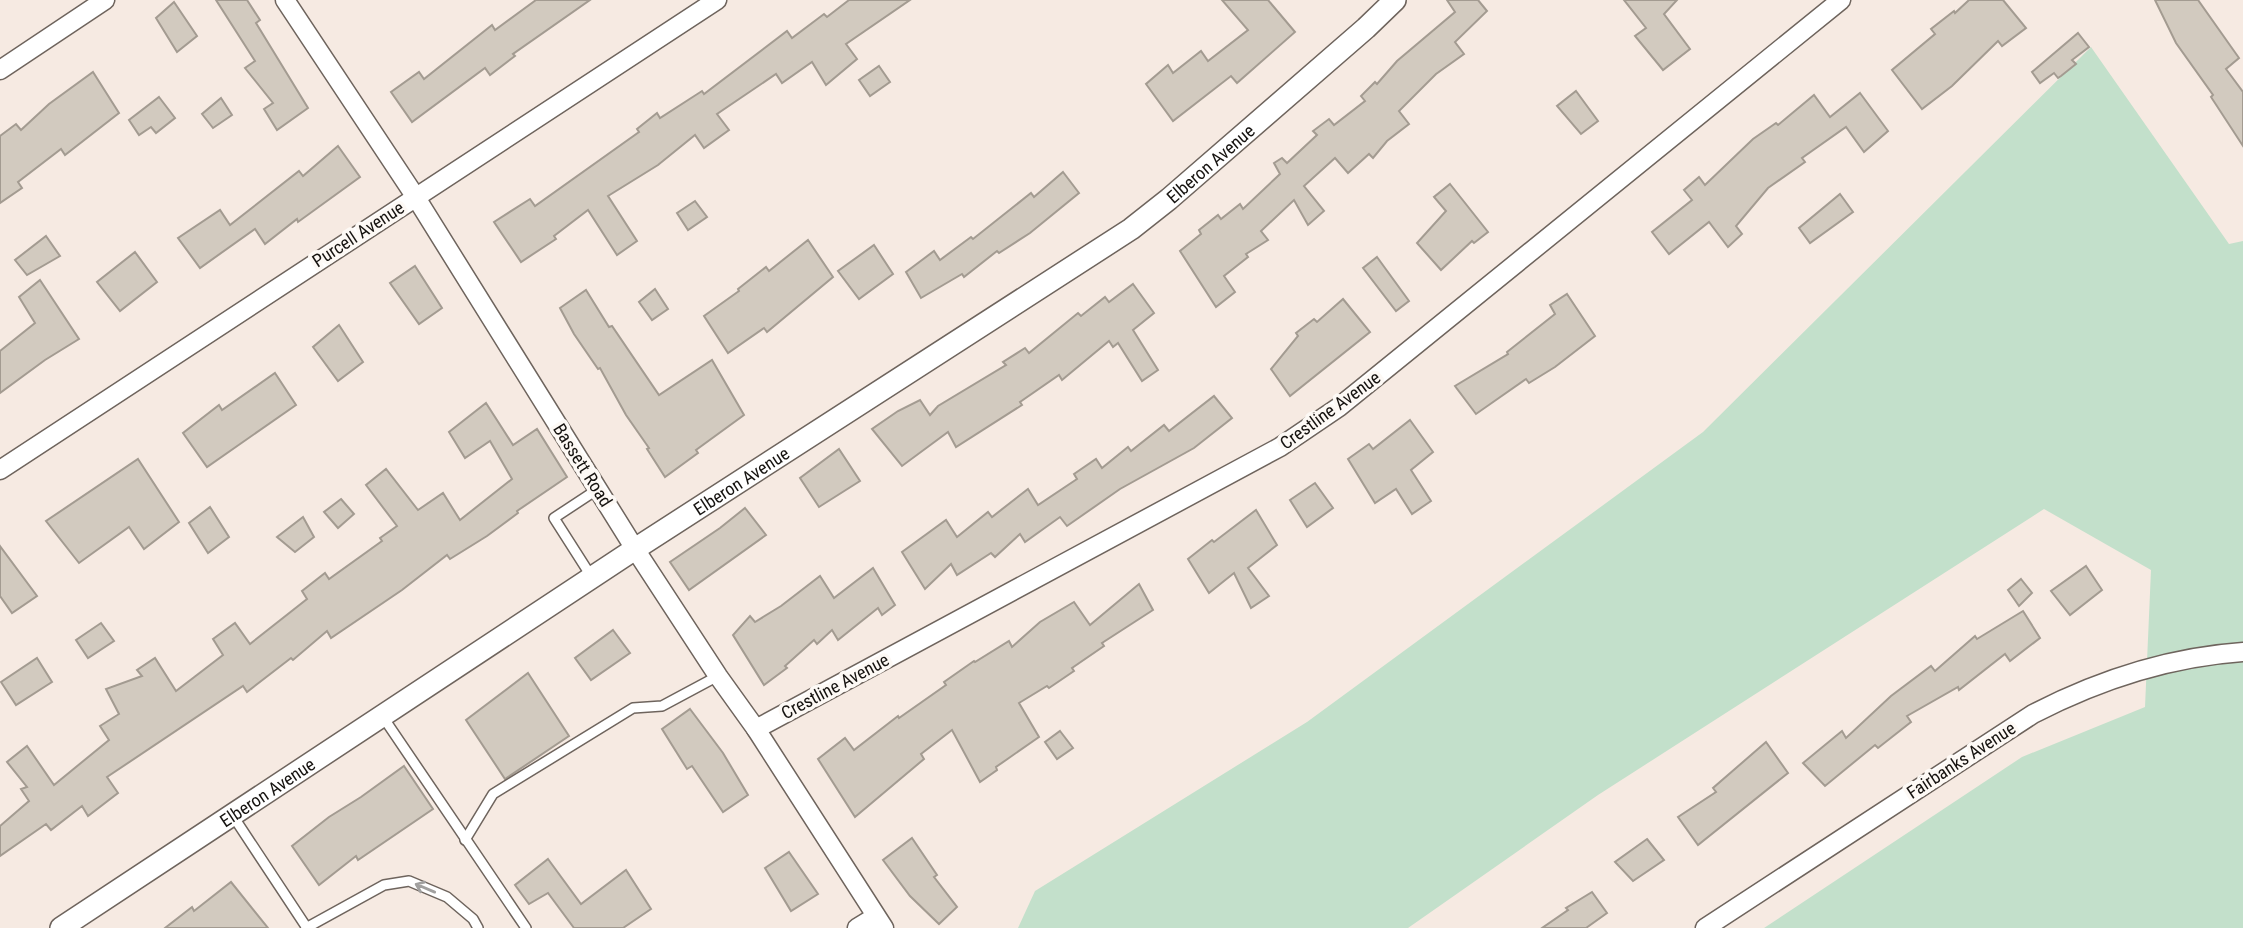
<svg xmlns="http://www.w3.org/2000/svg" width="2243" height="928" font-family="'Roboto Condensed',sans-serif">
	<rect width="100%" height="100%" fill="#f6eae2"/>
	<path fill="#c3e0cb" d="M2091,47L2229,244L2243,241V928H1764L2022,757L2145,707L2151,570L2044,509L1598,795L1408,928H1018L1035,891L1307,722L1703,432Z"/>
	<g fill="#d2cabf" stroke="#a39b91" stroke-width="2">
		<path d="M216,0H247L260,20L256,23L308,108L277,130L264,109L273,103L245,68L255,61Z"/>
		<path d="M536,0H590L513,54L515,56L490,75L485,68L412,122L391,92L419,72L424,79L492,25L495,30Z"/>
		<path d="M849,0H910L846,44L857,59L826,85L812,62L782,83L776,74L717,114L729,130L704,148L695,135L658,165L608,196L637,241L617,255L588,210L554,236L556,239L521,262L494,222L530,199L535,206L639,132L637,129L657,113L660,118L702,91L704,94L787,31L792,38L824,14L827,17Z"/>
		<path d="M1222,0H1268L1295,32L1237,83L1231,76L1173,121L1146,84L1168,65L1173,73L1201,51L1208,61L1248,30Z"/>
		<path d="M1447,0H1478L1487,11L1455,42L1464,54L1436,74L1399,111L1409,124L1387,141L1373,158L1369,154L1348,173L1335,158L1304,186L1324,211L1308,225L1294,200L1261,231L1268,240L1246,254L1248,257L1224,276L1235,292L1216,307L1180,251L1201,234L1199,230L1218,215L1221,219L1240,204L1243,209L1280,174L1274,163L1282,158L1287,163L1317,135L1313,131L1329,119L1334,125L1365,101L1361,96L1375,82L1377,84L1397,61L1455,12Z"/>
		<path d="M1624,0H1677L1664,14L1690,49L1663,70L1635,36L1646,28Z"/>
		<path d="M1969,0H2003L2026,28L2002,46L1998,41L1952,86L1922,109L1892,70L1935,34L1931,29L1954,11L1955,13Z"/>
		<path d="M2155,0H2198L2239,58L2226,69L2243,92V146L2211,97L2213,95L2176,43Z"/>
		<path d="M174,2L197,36L177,52L156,18Z"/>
		<path d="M2078,33L2089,47L2072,60L2076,64L2061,76L2058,78L2054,73L2040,83L2032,72Z"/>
		<path d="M879,66L890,82L870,96L859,80Z"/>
		<path d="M93,72L119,113L65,155L61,149L18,182L22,188L0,203V136L16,124L21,130L49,104Z"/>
		<path d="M1576,91L1598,121L1581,134L1557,106Z"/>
		<path d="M1860,93L1888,131L1864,152L1846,127L1802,158L1805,162L1768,188L1736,226L1742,234L1728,247L1709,222L1669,254L1652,232L1692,200L1684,190L1699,177L1705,185L1753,139L1776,123L1778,125L1814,95L1830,117Z"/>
		<path d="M159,97L175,118L156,133L151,127L139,135L129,120Z"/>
		<path d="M221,98L232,115L213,128L202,114Z"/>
		<path d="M338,146L360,177L298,222L297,219L265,244L255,229L200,268L178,238L220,210L230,225L299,171L303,176Z"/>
		<path d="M1063,172L1079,193L1030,233L999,253L997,251L964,277L962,274L921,298L906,272L934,251L940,260L971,237L973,239L1031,193L1034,197Z"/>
		<path d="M1450,184L1488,232L1474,243L1472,241L1441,270L1417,243L1446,211L1434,197Z"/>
		<path d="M1840,194L1853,212L1810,243L1799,228Z"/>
		<path d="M695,201L707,217L688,230L677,213Z"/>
		<path d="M46,236L60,256L27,275L15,260Z"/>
		<path d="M808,240L833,277L767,332L764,328L728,353L704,316L739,291L738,289L766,267L769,271Z"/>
		<path d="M874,245L893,274L859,299L838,271Z"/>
		<path d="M135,252L157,282L120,311L97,282Z"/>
		<path d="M1377,257L1409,301L1396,311L1363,268Z"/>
		<path d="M415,266L442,308L419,324L390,283Z"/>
		<path d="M40,280L79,339L45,360L0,393V351L35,323L19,297Z"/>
		<path d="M1133,284L1154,313L1133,330L1158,370L1142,381L1118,343L1113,347L1109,341L1062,380L1059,375L1020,402L1022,405L956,447L948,432L902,466L872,429L898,411L920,400L930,415L938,406L1006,365L1003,362L1025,348L1029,353L1078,313L1081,316L1105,297L1109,302Z"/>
		<path d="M655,289L668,309L652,320L639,302Z"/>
		<path d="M586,290L609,327L612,326L659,395L712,360L744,415L696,450L698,453L665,477L647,449L649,448L626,415L600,368L598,369L574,334L560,308Z"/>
		<path d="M1567,294L1595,336L1555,367L1529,383L1526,379L1476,414L1455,386L1508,354L1507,352L1555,314L1550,305Z"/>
		<path d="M1343,299L1370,332L1290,396L1271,369L1298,336L1296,333L1314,319L1317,322Z"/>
		<path d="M339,325L363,362L338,381L313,347Z"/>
		<path d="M275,373L296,405L207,467L183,433L219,405L222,410Z"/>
		<path d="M1214,396L1232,418L1194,448L1120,489L1067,526L1060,517L1025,542L1020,534L995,557L991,553L957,575L951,564L925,589L902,552L946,520L957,537L988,512L992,517L1028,489L1038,505L1077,479L1074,474L1096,459L1102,468L1128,447L1131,451L1164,425L1169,431Z"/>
		<path d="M486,403L513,445L537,429L567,477L517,511L518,513L487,536L450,559L447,555L402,590L331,638L327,631L293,660L291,658L247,692L243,686L107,777L118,793L88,816L82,806L51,830L46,824L0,856V826L29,801L21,789L27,787L7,762L27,746L54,785L109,740L100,726L119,714L106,689L142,676L137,670L155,658L176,691L223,655L213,639L235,623L250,644L307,599L302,591L325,573L329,579L382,541L380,538L397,526L366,485L386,469L418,510L443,493L460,520L512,479L490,441L465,458L449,432Z"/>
		<path d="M1410,420L1433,452L1411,470L1431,501L1412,514L1396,489L1375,503L1348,459L1369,444L1373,449Z"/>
		<path d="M839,449L860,481L819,507L800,478Z"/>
		<path d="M138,459L179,522L144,549L129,527L79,563L46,521Z"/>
		<path d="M1315,483L1333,508L1307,527L1290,500Z"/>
		<path d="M341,499L354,514L338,528L324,512Z"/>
		<path d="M210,507L229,537L208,553L189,523Z"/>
		<path d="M745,508L766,535L689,590L670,562L720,528Z"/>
		<path d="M1256,510L1277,545L1248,568L1269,596L1251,608L1234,573L1209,593L1188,559L1212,540L1214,542Z"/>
		<path d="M303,517L314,537L295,552L277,537Z"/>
		<path d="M0,546L37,596L12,613L0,596Z"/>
		<path d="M2086,566L2102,590L2070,615L2051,591Z"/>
		<path d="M873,568L895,605L882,615L878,608L838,640L832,630L817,644L814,640L785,666L787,668L764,685L733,635L750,616L755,622L781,606L820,576L834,598Z"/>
		<path d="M2021,579L2032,593L2019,606L2008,590Z"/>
		<path d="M1139,584L1153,610L1102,643L1104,646L1072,668L1074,671L1049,688L1047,686L1019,703L1039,737L996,767L997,770L980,782L952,730L921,754L924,759L855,817L818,759L845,738L854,750L898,716L899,718L946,685L944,682L974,661L975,662L1009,641L1012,647L1040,622L1074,602L1090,625Z"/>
		<path d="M2023,611L2040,638L2010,661L2005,654L1959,690L1958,687L1907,716L1911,722L1878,748L1875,745L1825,786L1803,763L1842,731L1846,738L1891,696L1931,666L1935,671L1975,636L1977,639Z"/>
		<path d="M101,623L114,641L88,658L76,640Z"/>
		<path d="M613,630L630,653L591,680L575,658Z"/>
		<path d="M37,658L52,682L16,705L1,682Z"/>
		<path d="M528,673L569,736L505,779L466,720Z"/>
		<path d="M690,709L723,753L748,795L723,812L692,766L687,769L662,729Z"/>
		<path d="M1060,731L1073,748L1057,759L1045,742Z"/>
		<path d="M1766,742L1788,773L1698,845L1678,817L1716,792L1713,788Z"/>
		<path d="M404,766L433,809L358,860L356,856L319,885L292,846L329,817L361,797Z"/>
		<path d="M912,838L937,875L934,877L957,907L939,924L910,896L883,860Z"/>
		<path d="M1647,839L1664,860L1633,881L1615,862Z"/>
		<path d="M789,852L818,894L791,911L765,868Z"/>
		<path d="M548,859L581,904L626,870L651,909L623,928H574L548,893L529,904L515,885Z"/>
		<path d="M231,882L268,928H165L192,907L194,911Z"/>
		<path d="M1592,892L1607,913L1586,928H1542L1568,910L1566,908Z"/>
	</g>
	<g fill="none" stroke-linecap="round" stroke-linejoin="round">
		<g stroke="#6e645d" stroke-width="12">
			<g id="service">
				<path d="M591,576L554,518L598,489"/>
				<path d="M383,717L526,928"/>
				<path d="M233,816L307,928"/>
				<path d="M465,840L493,794L633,708L662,706L718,676"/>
				<path d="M306,928L384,885L409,881L447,897L473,919L478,928"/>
			</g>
		</g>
		<g stroke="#6e645d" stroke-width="21">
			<g id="minor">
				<path d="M285,0L415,196L635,549L718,676L756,729L884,928"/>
				<path d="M0,70L105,0"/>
				<path d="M0,470L717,0"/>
				<path d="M756,729L1280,447L1339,407L1841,0"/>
				<path d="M857,928L875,917"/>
				<path d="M1705,928L2033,714C2099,680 2169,657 2243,652"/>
			</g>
		</g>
		<g stroke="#6e645d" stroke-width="24">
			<g id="tertiary">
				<path id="s1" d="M61,928L635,549L1131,229L1169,199L1366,28L1395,0"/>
			</g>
		</g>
		<use href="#service" stroke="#fff" stroke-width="9"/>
		<use href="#minor" stroke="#fff" stroke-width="18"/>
		<use href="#tertiary" stroke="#fff" stroke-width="21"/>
	</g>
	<defs><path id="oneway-shaft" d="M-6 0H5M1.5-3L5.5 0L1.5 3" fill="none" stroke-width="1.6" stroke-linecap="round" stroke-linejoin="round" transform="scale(1.75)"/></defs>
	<use stroke="#a1a09f" href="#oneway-shaft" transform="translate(425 888) rotate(-157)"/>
	<g text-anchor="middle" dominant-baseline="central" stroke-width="7" stroke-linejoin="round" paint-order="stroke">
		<g font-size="18" fill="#15120f" stroke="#fdf9f5">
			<text stroke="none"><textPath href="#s1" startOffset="1381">Elberon Avenue</textPath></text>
			<text transform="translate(358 234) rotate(-33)">Purcell Avenue</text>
			<text transform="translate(1330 410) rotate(-36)">Crestline Avenue</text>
			<text transform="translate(583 465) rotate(58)">Bassett Road</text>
			<text stroke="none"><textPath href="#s1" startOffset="814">Elberon Avenue</textPath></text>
			<text transform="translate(835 686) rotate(-28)">Crestline Avenue</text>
			<text transform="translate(1961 760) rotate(-33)">Fairbanks Avenue</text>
			<text stroke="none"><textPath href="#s1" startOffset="247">Elberon Avenue</textPath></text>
		</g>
	</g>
</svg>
